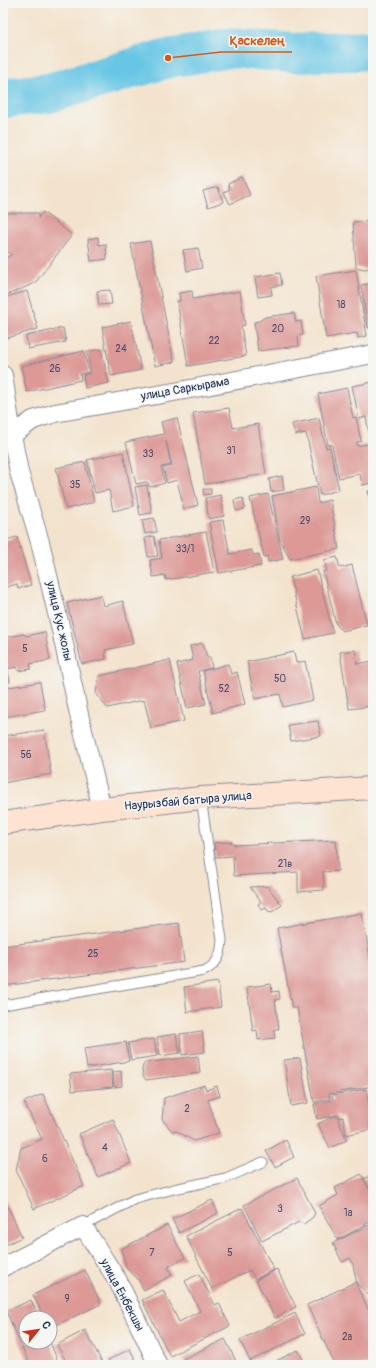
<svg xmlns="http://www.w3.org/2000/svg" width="376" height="1368" font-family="Pangolin,sans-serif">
	<rect width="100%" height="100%" fill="#f6f6f2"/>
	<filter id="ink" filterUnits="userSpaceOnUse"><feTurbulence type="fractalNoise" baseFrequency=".025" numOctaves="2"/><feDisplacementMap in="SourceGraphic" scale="8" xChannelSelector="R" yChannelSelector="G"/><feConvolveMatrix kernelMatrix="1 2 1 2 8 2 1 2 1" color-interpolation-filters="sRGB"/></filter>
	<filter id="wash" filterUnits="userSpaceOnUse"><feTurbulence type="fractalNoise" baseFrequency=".012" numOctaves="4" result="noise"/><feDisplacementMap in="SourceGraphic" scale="16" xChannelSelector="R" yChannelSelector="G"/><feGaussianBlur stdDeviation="0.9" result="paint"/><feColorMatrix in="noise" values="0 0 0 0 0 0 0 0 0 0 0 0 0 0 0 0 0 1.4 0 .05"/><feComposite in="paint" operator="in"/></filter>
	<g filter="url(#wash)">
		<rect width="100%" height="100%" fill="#f3e3cc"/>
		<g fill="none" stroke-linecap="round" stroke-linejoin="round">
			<path stroke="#67c6e5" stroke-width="40" d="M3,98L49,93L168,58L230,48L295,53L373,50"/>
		</g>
		<g id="blocks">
			<g fill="#dc9995">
				<path d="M242,177L250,195L230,204L224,192L230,189L228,184Z"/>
				<path d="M218,187L223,202L208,207L203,191Z"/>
				<path d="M43,212L72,235L35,283L7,295L3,296V260L11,255L9,252H3V213H38V218Z"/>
				<path d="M372,221L373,266L371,268L364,269L356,267L353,222Z"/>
				<path d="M98,237L99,245L106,244L107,259L91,261L88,239Z"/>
				<path d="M150,241L174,362L155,366L131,244Z"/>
				<path d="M198,248L202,268L187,271L183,250Z"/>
				<path d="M356,270L367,336L358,338L357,333L326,338L316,276Z"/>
				<path d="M280,273L282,285L271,287L272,295L258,297L255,277Z"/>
				<path d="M373,283V327L368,328L361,285Z"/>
				<path d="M110,290L112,304L99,305L97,291Z"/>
				<path d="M27,291L38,329L7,338L3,324V298Z"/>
				<path d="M192,291L193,299L240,291L245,325L241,326L246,356L188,366L177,301H180L179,293Z"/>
				<path d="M294,313L296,322L301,321L303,335L298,336L299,346L258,351L254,322L259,321L265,317Z"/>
				<path d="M131,321L141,370L111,376L102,327Z"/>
				<path d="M63,328L66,342L28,349L26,336Z"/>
				<path d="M101,349L109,383L85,388L83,375L91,373L87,352Z"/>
				<path d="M84,351L89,372L80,374L81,380L27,392L21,366Z"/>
				<path d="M373,382V438L370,439L366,417L359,419L352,386Z"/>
				<path d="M347,388L353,418L356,417L361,441L357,442V446L373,443V483L362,485L360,474L339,478L332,445H328L318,394Z"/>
				<path d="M229,408L233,428L258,424L266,474L205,484L193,413Z"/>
				<path d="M177,418L198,505L184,509L177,480L167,483L163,468L172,466L166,441L171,465L161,467L165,483L150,487L147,482L136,484L126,442L164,434L161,422Z"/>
				<path d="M319,418L326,448L330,447L339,490L320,495L306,433L295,435L292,424Z"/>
				<path d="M123,452L134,506L113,511L109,490L95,493L87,460Z"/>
				<path d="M85,462L94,502L66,509L56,468Z"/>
				<path d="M282,476L284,490L271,492L269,479Z"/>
				<path d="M147,485L152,513L140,515L135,487Z"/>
				<path d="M316,487L318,503L330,500L339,549L290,559L280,540L272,496Z"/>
				<path d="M203,489H211V494L204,495Z"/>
				<path d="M373,490V510H372L368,491Z"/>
				<path d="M268,494L283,559L268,562L267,556L264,557L250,498Z"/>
				<path d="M221,495L224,516L209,519L205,498Z"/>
				<path d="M243,498L245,509L236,511L234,500Z"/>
				<path d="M154,518L157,532L145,534L142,520Z"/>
				<path d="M223,520L230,554L252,550L253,555L259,554L261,566L219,573L209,522Z"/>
				<path d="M206,532L214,572L166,580L165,575L153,577L150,560L162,558L159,540Z"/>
				<path d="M154,536L158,556L148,557L145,538Z"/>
				<path d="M17,537L31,585L18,589L17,584L3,588V541Z"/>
				<path d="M337,557L340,568L352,565L367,625L342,631L336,624L323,571H327L324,560Z"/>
				<path d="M317,570L333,633L305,639L290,577Z"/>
				<path d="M101,595L103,606L123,601L133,644L105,650L106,659L82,664L67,603Z"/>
				<path d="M45,632L50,660L30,664L31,669L18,671L17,667L7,669L10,682L3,683V638L24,634L26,636Z"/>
				<path d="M203,643L207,657H210L212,668L198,671L206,704L187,708L177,664L193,660L190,646Z"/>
				<path d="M355,650L357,664L373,661V706L349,709L340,652Z"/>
				<path d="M294,652L296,663L305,661L313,700L283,707L280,694L255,699L247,662Z"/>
				<path d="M170,660L184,721L151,728L144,700L107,708L96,693L99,676Z"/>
				<path d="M228,664L231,674L237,672L245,704L213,713L203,671Z"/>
				<path d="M40,682L45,710L4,717L3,688Z"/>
				<path d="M318,721L321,736L291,741L288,725Z"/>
				<path d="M44,730L51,774L3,783V736Z"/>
				<path d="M336,840L338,871L323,872L324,890L298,892V872L234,876L233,856L215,857L214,843L231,842L235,845Z"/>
				<path d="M267,886L282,905L272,912L268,911L266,908L262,910L258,904L261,902L250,887Z"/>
				<path d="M362,913L373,975V1086L329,1094L330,1099L314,1102L297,1008H292L277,928Z"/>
				<path d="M179,923L184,962L3,986V946Z"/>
				<path d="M218,982L221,1007L187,1012L184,987Z"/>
				<path d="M271,984L272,992L279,991L280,999L275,1000L279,1029H274L275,1038L258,1040L257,1030L253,1031L247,987Z"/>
				<path d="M202,1031L205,1052L182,1055L180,1034Z"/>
				<path d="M176,1034L180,1053L160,1056L157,1037Z"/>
				<path d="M154,1039L157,1056L131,1060L128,1043Z"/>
				<path d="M126,1042L129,1061L87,1068L84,1048Z"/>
				<path d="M198,1056L200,1073L146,1080L143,1076L142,1069L144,1063Z"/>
				<path d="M300,1058L308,1103L291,1106L284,1060Z"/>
				<path d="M111,1070L113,1087L72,1091L70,1074Z"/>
				<path d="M121,1071L122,1086L114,1087L113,1072Z"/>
				<path d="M204,1085L206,1090L217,1086L220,1096L208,1100L219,1133L194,1141L176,1131H172L162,1119L164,1098Z"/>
				<path d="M373,1087V1110H372L369,1088Z"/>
				<path d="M366,1089L373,1129L346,1135L343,1117L339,1118V1115L317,1119L314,1104L333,1100L332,1095Z"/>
				<path d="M43,1094L84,1186L34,1209L16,1170L21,1148L42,1139L24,1102Z"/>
				<path d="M336,1115L347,1140L330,1148L318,1124Z"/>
				<path d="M113,1119L131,1163L98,1177L79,1134Z"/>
				<path d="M286,1140L294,1157L275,1167L266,1151Z"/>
				<path d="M373,1173V1194L364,1179Z"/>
				<path d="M361,1174L373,1196V1220L338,1240L319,1206L338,1195L335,1188Z"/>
				<path d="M297,1178L315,1213L313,1217L304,1224L299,1222L262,1241L244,1205Z"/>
				<path d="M3,1196L22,1237L3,1246Z"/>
				<path d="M212,1200L218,1213L179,1233L172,1219Z"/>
				<path d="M242,1208L274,1270L255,1279L250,1270L212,1289L186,1236Z"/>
				<path d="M373,1223V1299L357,1284L353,1265L350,1258L342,1262L333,1243Z"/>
				<path d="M167,1225L185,1258L168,1267L172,1275L144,1290L137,1278L127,1269L121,1249Z"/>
				<path d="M277,1269L296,1307L275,1318L256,1280Z"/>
				<path d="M85,1270L101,1304L50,1328V1318H44L33,1295Z"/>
				<path d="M199,1274L215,1305L219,1303L230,1326L170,1356L142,1300L163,1290L179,1322L200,1311L185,1281Z"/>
				<path d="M355,1282L368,1309L373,1307V1365H335L307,1305Z"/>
				<path d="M31,1300L39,1318H26V1342H50L59,1364L57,1365H30L6,1311Z"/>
				<path d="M295,1313L305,1334L250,1361L240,1340Z"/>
				<path d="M85,1330L102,1362L96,1365H68L57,1345Z"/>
				<path d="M225,1339L238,1365H186L183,1359Z"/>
				<path d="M130,1349L135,1359L124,1365H111L108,1360Z"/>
				<path d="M298,1350L306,1365H268Z"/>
			</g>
		</g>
	</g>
	<g filter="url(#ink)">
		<use href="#blocks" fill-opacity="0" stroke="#878995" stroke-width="1"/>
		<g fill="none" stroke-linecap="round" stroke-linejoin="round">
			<g stroke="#878995" stroke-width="11">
				<g id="service">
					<path d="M3,1005L204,971C218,964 221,955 222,940L201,798"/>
					<path d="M83,1226L135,1199L174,1189L226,1178L263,1162"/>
				</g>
			</g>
			<g stroke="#878995" stroke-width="20">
				<g id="minor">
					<path d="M3,375L12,435L19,472L40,542L61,630L78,710L102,809"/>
					<path d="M3,439L12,435L33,420L55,413L185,390L373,354"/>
					<path d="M3,1267L83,1226L118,1281L158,1365"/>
				</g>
			</g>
			<g stroke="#878995" stroke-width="24">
				<path id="secondary" d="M3,823L102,809L201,798L373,788"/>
			</g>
			<use href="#service" stroke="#fff" stroke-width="9"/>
			<use href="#minor" stroke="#fff" stroke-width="18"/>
			<use href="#secondary" stroke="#fee3d1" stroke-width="22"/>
		</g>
	</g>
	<g text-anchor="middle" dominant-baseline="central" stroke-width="3" stroke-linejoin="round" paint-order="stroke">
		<g font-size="10" fill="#4b4a6c">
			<text x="341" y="305">18</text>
			<text x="278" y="329">20</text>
			<text x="214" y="341">22</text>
			<text x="121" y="349">24</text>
			<text x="55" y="369">26</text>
			<text x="231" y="451">31</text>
			<text x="148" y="454">33</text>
			<text x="75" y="485">35</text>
			<text x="305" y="521">29</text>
			<text x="185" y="549">33/1</text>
			<text x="25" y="649">5</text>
			<text x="280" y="679">50</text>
			<text x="224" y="689">52</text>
			<text x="26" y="755">56</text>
			<text x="285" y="864">21в</text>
			<text x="93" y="954">25</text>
			<text x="187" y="1109">2</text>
			<text x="105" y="1148">4</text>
			<text x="45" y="1159">6</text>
			<text x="280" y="1209">3</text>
			<text x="348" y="1213">1а</text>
			<text x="152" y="1253">7</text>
			<text x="230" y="1253">5</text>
			<text x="67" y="1299">9</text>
			<text x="347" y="1337">2а</text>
		</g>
		<g font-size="12" fill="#1b2f5e" stroke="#f6f6f2">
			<text transform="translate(185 389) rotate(-10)">улица Саркырама</text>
			<text transform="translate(59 621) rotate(77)">улица Кус жолы</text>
			<text transform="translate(188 801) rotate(-5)">Наурызбай батыра улица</text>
			<text transform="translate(122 1295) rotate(62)">улица Енбекшы</text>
		</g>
	</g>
	<path fill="none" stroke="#de5710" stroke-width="1.5" d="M168 58L221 52H292"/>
	<circle fill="#de5710" stroke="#f6f6f2" stroke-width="1.5" cx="168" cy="58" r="4"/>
	<g font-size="13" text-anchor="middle" font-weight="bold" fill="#de5710" stroke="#f6f6f2" stroke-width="3" stroke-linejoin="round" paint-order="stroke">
		<text x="257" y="45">Қаскелең</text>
	</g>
	<rect width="376" height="1368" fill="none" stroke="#f6f6f2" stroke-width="16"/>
	<g transform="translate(38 1330) rotate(60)"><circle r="19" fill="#f6f6f2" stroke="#9ea6b7"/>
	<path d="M0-3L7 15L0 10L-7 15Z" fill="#c8321e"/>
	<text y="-6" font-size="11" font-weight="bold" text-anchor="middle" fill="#1b2f5e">С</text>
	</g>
</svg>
